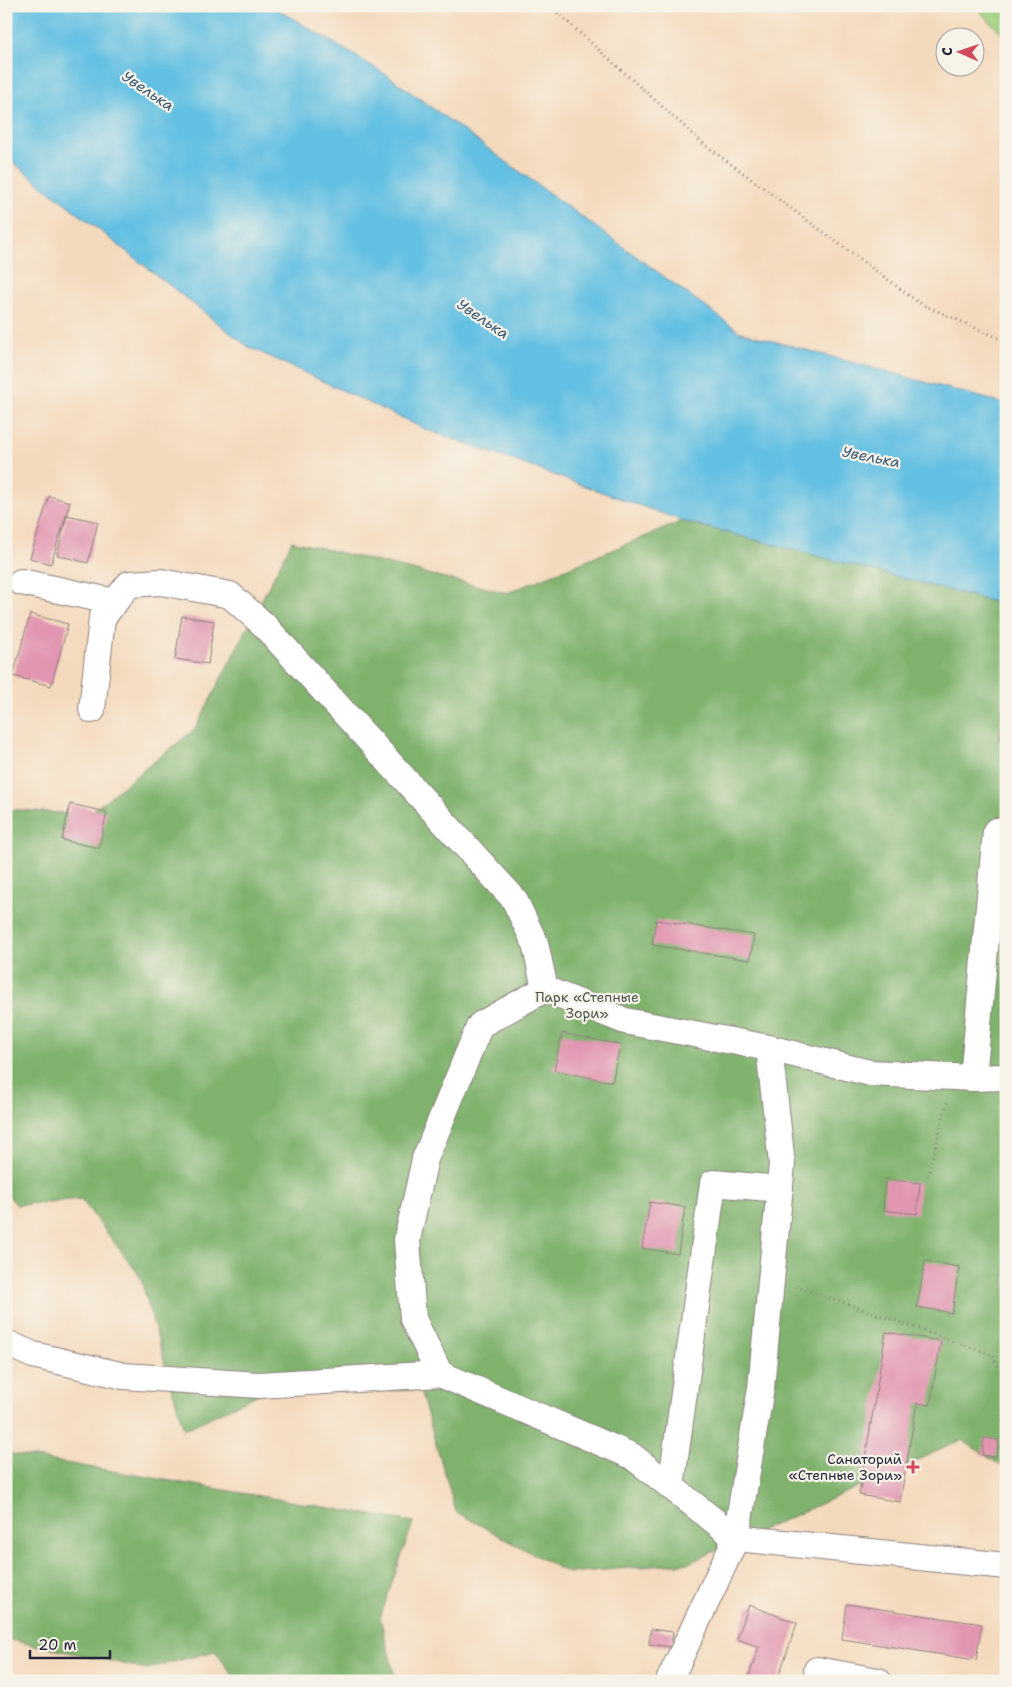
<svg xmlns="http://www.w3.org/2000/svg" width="1012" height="1687" font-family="'Shantell Sans',sans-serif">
	<rect width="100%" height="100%" fill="#f7f3e8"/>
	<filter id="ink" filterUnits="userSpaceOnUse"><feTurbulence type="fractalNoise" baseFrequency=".02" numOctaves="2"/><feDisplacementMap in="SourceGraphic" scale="10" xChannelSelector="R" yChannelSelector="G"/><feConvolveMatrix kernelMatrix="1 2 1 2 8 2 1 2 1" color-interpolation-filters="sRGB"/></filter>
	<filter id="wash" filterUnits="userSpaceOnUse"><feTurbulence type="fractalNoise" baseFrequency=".0096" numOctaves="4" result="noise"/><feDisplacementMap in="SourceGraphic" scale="20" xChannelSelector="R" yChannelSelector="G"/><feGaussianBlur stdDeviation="1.12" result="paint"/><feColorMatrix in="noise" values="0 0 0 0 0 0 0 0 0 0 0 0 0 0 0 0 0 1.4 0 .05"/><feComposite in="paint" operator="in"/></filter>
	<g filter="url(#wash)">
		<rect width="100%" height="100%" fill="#f4dabd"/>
		<path fill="#9fcf7e" stroke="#60785c" d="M975,6H1006V30L1000,32Z"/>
		<g fill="#7fb26d" stroke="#506a54">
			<path d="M683,521L1006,605V1469L962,1440L689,1563L568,1573L456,1512L420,1390L265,1391L184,1430L140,1276L81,1199L17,1205L6,1193V809L87,815L195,729L292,541L507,593Z"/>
			<path d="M6,1453L413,1522L380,1618L396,1681H237L215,1651L147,1669L6,1639Z"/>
		</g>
		<path fill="#64c0e2" stroke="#43718e" d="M6,6H272L387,75L740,332L1006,404V605L683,521L425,429L247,346L6,157Z"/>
		<g id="blocks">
			<g fill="#e195b0">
				<path d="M49,496L70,502L51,564L30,558Z"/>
				<path d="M67,515L98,522L88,563L57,555Z"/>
				<path d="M30,614L68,624L51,686L13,676Z"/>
				<path d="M182,616L214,621L208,664L175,659Z"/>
				<path d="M1004,696H1006V742L1000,741Z"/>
				<path d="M70,804L107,812L99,848L62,840Z"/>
				<path d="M656,920L754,935L750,960L652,945Z"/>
				<path d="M562,1033L620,1045L612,1082L554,1070Z"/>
				<path d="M885,1179L920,1183L917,1214L883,1210Z"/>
				<path d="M650,1202L685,1207L678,1254L642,1248Z"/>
				<path d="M925,1261L959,1267L952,1313L917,1307Z"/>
				<path d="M886,1332L941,1341L930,1405L917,1403L900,1502L859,1495Z"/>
				<path d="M984,1438L999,1440L996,1457L982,1455Z"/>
				<path d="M847,1604L982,1624L976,1660L842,1639Z"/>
				<path d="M749,1605L797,1623L777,1681H747L759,1647L737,1639Z"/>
				<path d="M651,1629L673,1632L671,1647L649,1644Z"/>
			</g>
		</g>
	</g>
	<g filter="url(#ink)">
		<use href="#blocks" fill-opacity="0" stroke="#8b7e7c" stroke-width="1"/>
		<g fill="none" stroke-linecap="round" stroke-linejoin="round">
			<g stroke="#8b7e7c" stroke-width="28">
				<g id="minor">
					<path d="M21,582L115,602"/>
					<path d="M92,710L102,618L129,584L161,582L230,595L263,624L514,899L535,943L545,989"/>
					<path d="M1006,1077L973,1078L870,1073L769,1048L625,1021L545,989L480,1025L425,1159L407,1240L413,1319L440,1374L632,1456L736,1538L1006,1566"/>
					<path d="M973,1078L996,831"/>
					<path d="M6,1343L33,1355L124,1376L259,1385L440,1374"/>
					<path d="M671,1487L713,1183L780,1189"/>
					<path d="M817,1670L878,1681"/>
					<path d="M669,1681L736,1538L761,1388L782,1164L769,1048"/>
				</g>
			</g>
			<g stroke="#8b7e7c" stroke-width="3" stroke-dasharray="1 4" stroke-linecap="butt">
				<path d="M550,6L705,145L921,304L1006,341"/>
				<path d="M928,1176L947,1102"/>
				<path d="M796,1286L993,1355L1002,1377V1420L1006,1424"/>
			</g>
			<use href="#minor" stroke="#fff" stroke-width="26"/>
		</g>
	</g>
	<path fill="#d1495b" stroke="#f7f3e8" stroke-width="2" d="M910.5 1459.5h5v5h5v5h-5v5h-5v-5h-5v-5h5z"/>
	<g text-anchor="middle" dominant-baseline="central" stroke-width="4.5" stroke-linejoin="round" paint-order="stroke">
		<g font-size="14" fill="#48564f" stroke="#f7f3e8">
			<text x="587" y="997">Парк «Степные<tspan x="587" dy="16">Зори»</tspan></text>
		</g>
		<g font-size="14" fill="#22223b" stroke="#f7f3e8" text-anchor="end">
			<text x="902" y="1459">Санаторий<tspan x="902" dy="16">«Степные Зори»</tspan></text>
		</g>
		<g font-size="15" font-style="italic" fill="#395975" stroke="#f7f3e8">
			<text transform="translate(148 91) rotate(34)">Увелька</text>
			<text transform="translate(483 319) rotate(34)">Увелька</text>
			<text transform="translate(871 457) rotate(11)">Увелька</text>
		</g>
	</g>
	<rect width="1012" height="1687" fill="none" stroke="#f7f3e8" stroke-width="25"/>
	<g transform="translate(960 52) rotate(272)"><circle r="24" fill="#f7f3e8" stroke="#a29fa3"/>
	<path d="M0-4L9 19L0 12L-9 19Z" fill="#d1495b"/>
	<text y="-8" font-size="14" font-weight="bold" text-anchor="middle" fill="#22223b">С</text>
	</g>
	<path d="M30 1650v8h80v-8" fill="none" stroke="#22223b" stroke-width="2.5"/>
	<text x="38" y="1650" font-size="15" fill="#22223b" stroke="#f7f3e8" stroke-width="4" paint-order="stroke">20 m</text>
</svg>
